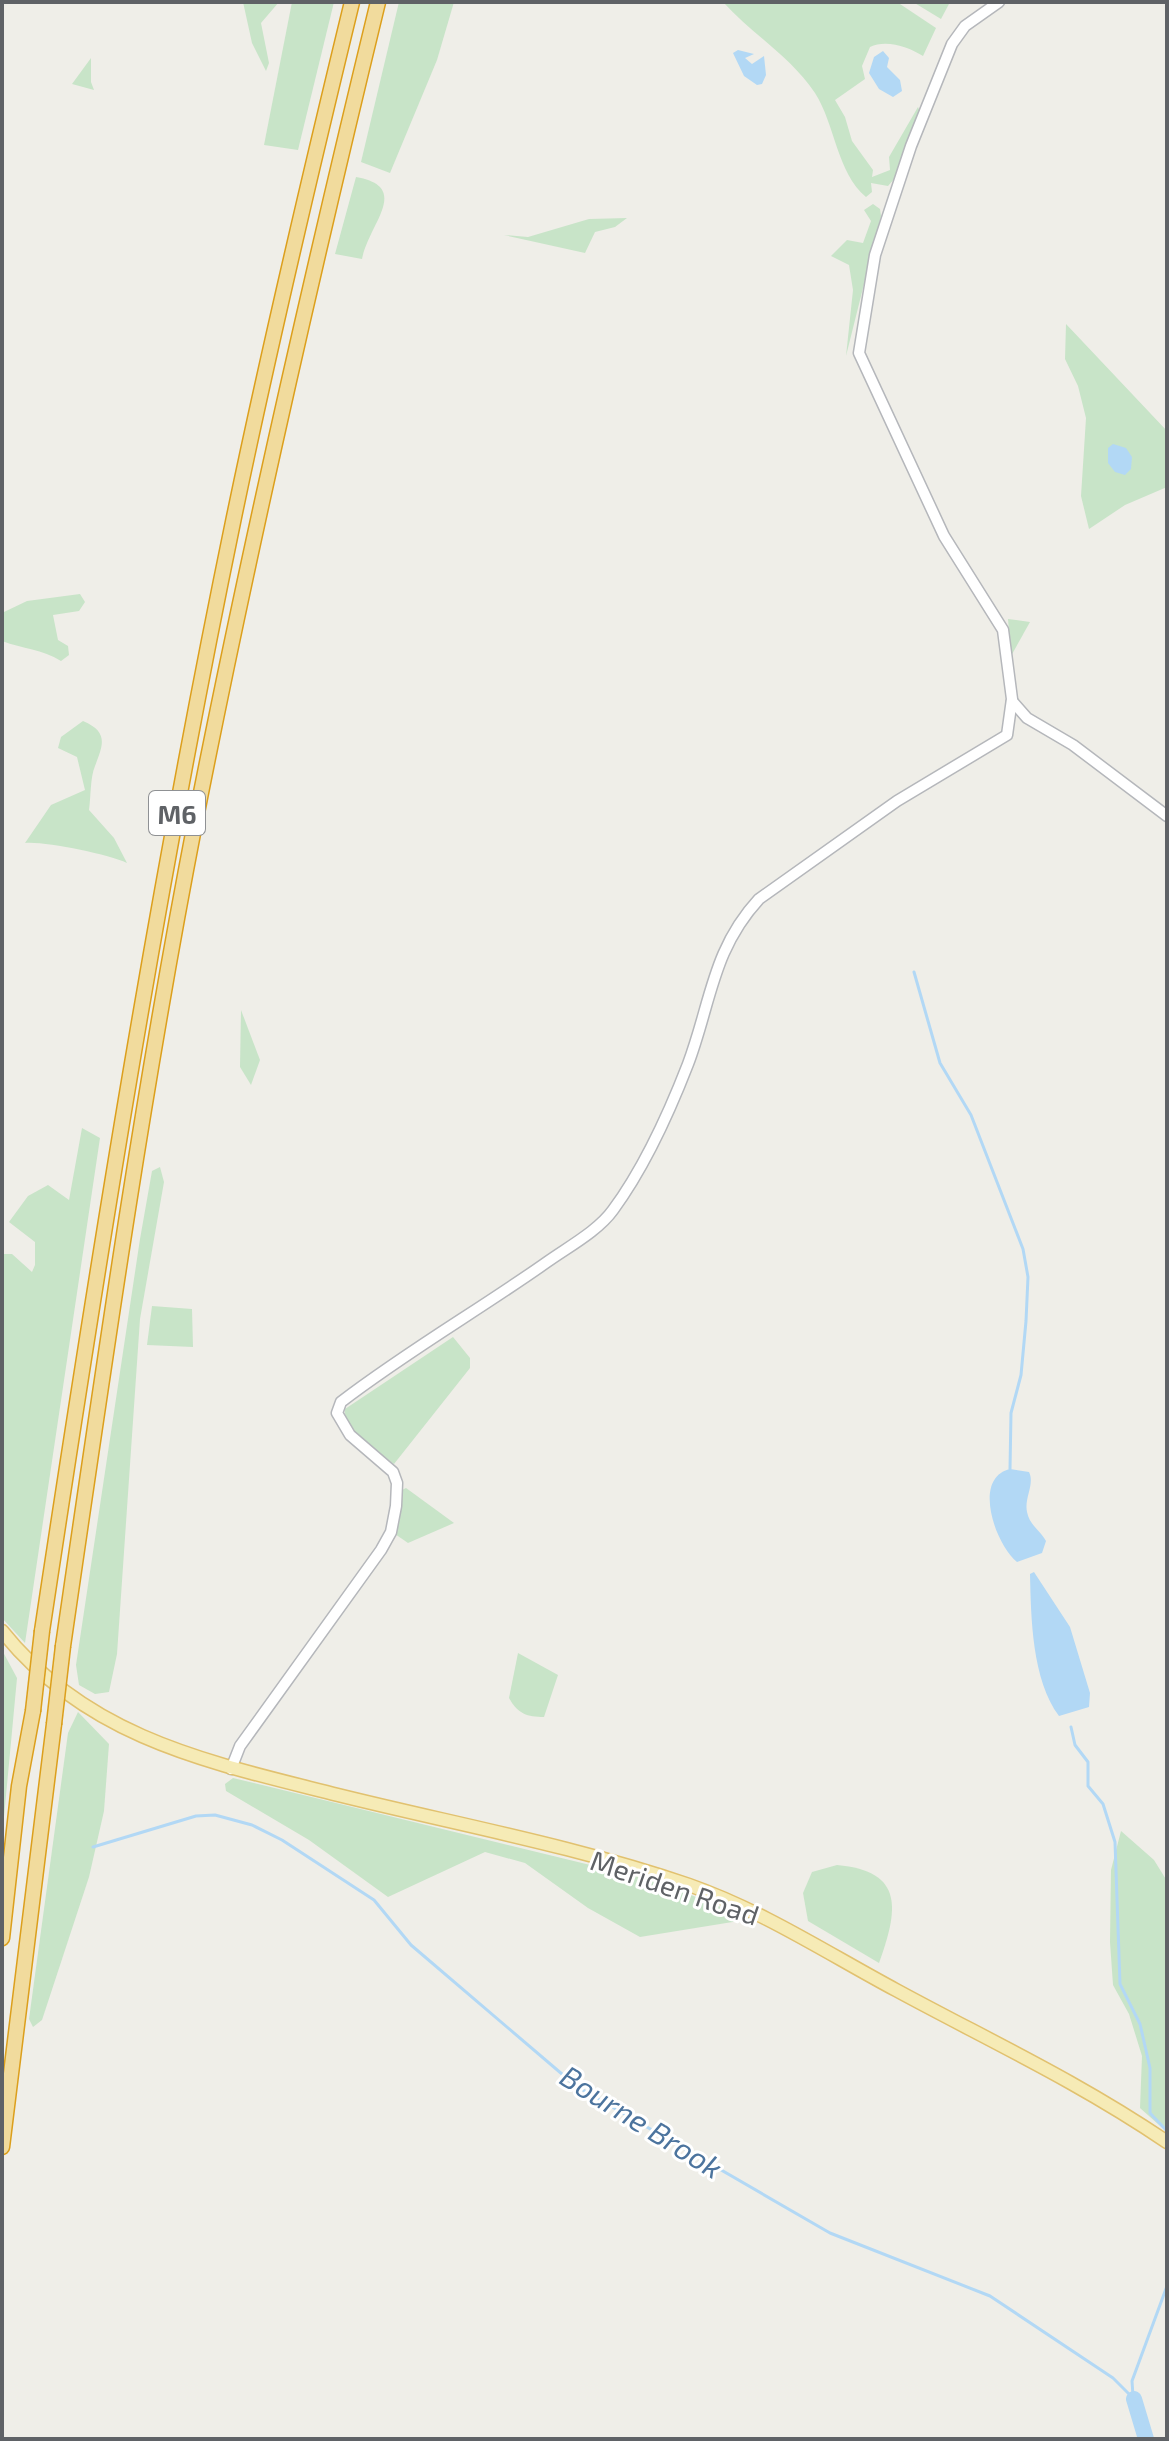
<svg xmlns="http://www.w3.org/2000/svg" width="1169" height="2441" font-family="'Exo 2',sans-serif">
	<rect width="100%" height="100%" fill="#efeee8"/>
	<g fill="#c8e4c8">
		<path d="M243,2H279L261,23L269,63L266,71L252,43Z"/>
		<path d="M292,2H334L298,150L264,145Z"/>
		<path d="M399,2H454L437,60L390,173L361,162Z"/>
		<path d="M723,2H897L936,28L923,56C909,47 886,39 870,47L862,66L865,79L835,100L845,117L852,141L873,170L872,177L890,170L889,157L918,107L920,112L896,177L888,186L871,183L872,192L866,197C837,173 835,124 815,93C790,56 752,34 723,2Z"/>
		<path d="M913,2H950L941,19Z"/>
		<path d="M91,58V82L94,90L72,84Z"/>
		<path d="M356,177C412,187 369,223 362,259L335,254Z"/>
		<path d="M873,204L880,209L881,216L846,356L853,290L849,265L831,256L847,240L863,243L871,221L864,210Z"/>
		<path d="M627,218L615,227L595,232L585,253L504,235L528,237L589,219Z"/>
		<path d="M1066,324L1167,431V487L1125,505L1089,529L1081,496L1086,418L1078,386L1065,359Z"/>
		<path d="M80,594L85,602L79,611L53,615L58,640L68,646L69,655L61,661C42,649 23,649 2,641L4,612L27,601Z"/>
		<path d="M1008,619L1030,622L1011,656Z"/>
		<path d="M83,721C109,732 103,745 95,766C90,778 91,797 89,810L114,838L127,863C108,854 44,841 25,843L51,805L85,790L77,757L58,748L61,737Z"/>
		<path d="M241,1010L260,1060L251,1085L240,1067Z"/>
		<path d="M82,1128L100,1138L25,1643L2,1618V1254H12L32,1272L35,1265V1242L9,1222L28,1196L48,1185L69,1200Z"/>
		<path d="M160,1167L164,1182L140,1319L117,1654L109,1692L95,1694L79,1685L76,1665L140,1239L152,1171Z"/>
		<path d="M152,1306L192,1309L193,1347L147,1345Z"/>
		<path d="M453,1337L470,1358V1368L394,1464C379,1452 342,1430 345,1409Z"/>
		<path d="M406,1488L454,1523L408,1543L395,1534L402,1490Z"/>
		<path d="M2,1650L17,1678L2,1838Z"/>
		<path d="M518,1653L558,1675L544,1717C527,1717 518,1714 509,1698Z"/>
		<path d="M78,1712L109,1744L104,1811L89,1877L42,2020L33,2027L29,2019L68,1733Z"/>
		<path d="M233,1778L656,1881L751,1919L640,1937L588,1908L525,1863L485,1852L388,1897L309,1840L226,1791L225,1784Z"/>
		<path d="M1121,1831L1154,1860L1167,1881V2132L1140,2108L1142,2056L1129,2014L1113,1985L1110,1942L1111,1870Z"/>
		<path d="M837,1865C905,1871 898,1910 879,1963L808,1921L803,1893L812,1872Z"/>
	</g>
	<g fill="#b2d8f5">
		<path d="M738,50L754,54L745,58L752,64L764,56L766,75L762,84L757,85L744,76L733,53Z"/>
		<path d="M883,51L889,58L887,67L900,80L902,91L893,97L879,89L869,73L874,57Z"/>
		<path d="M1113,444L1126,448L1132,457L1131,469L1125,475L1115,472L1108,463V448Z"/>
		<path d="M1010,1469L1029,1472C1035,1484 1024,1498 1027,1512C1030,1526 1040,1530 1046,1541L1042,1553L1017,1562C995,1544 972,1478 1010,1469Z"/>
		<path d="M1034,1572L1070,1627L1090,1693L1089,1707L1059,1716C1032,1680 1031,1618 1030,1574Z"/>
	</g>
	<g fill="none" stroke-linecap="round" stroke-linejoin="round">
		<g stroke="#b2d8f5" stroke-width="3">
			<path d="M914,972L940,1063L971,1115L1023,1249L1028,1277L1026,1321L1021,1375L1011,1413L1010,1469"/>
			<path d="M1071,1727L1075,1745L1088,1762V1786L1103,1804L1115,1842L1120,1984L1140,2024L1150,2068V2113L1167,2131"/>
			<path d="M93,1847L196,1816L215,1815L252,1825L282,1840L374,1900L411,1945L576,2086L830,2233L990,2296L1113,2378L1134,2399"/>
			<path d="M1133,2396L1132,2381L1167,2286"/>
		</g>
		<path stroke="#b2d8f5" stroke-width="16" d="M1134,2399L1146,2439"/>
		<g stroke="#b5b7bb" stroke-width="13">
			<g id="minor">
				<path d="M1012,701L1027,718L1073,745L1167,816"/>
				<path d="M231,1769L240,1746L381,1550L391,1532L396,1506L397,1483L393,1472L350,1435L337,1413L341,1402C406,1352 479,1310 547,1262C568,1247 598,1231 613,1210C644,1168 669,1113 688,1064C711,1003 712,950 759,899L897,801L1007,735L1012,699L1003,630L944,536L859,353L875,255L911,146L952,44L965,26L999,2"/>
			</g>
		</g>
		<g stroke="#e1c16f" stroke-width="15">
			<path id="major" d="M2,1631C88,1739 212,1763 338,1795C455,1824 575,1846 689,1885C763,1911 827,1953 896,1990C990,2041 1077,2081 1167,2142"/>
		</g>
		<g stroke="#dc9f1c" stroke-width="17">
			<g id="highway">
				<path d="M42,1631C98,1260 157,890 233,522C269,348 310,175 352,2"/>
				<path d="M63,1646C103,1371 142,1096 195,823C249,548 312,274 378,2"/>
				<path d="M2,1938L19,1786L33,1711"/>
				<path d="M2,2147L54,1724"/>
			</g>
		</g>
		<use href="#minor" stroke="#fff" stroke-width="10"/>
		<use href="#major" stroke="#f6ebb6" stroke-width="12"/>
		<use href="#highway" stroke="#f1db9d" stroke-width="14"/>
		<g stroke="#dc9f1c" stroke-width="17" stroke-linecap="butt">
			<g id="highway-bridge">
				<path d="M33,1711L42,1631"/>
				<path d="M54,1724L63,1646"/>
			</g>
		</g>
		<use href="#highway-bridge" stroke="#f1db9d" stroke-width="14"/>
	</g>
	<g text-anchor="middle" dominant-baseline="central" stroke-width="6" stroke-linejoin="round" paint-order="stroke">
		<rect fill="#fff" stroke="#8f9194" stroke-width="2" x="149" y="791" width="56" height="44" rx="6"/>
		<g font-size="26" font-weight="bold" fill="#5f6266">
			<text x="177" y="813">M6</text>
		</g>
		<g font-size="28" fill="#5f6266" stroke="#fff">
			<text transform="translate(675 1887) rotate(19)">Meriden Road</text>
		</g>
		<g font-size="30" font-style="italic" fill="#4c749e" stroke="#fff">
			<text transform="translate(642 2121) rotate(32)">Bourne Brook</text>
		</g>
	</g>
	<rect width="1169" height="2441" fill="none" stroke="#5f6266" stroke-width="8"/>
</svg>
